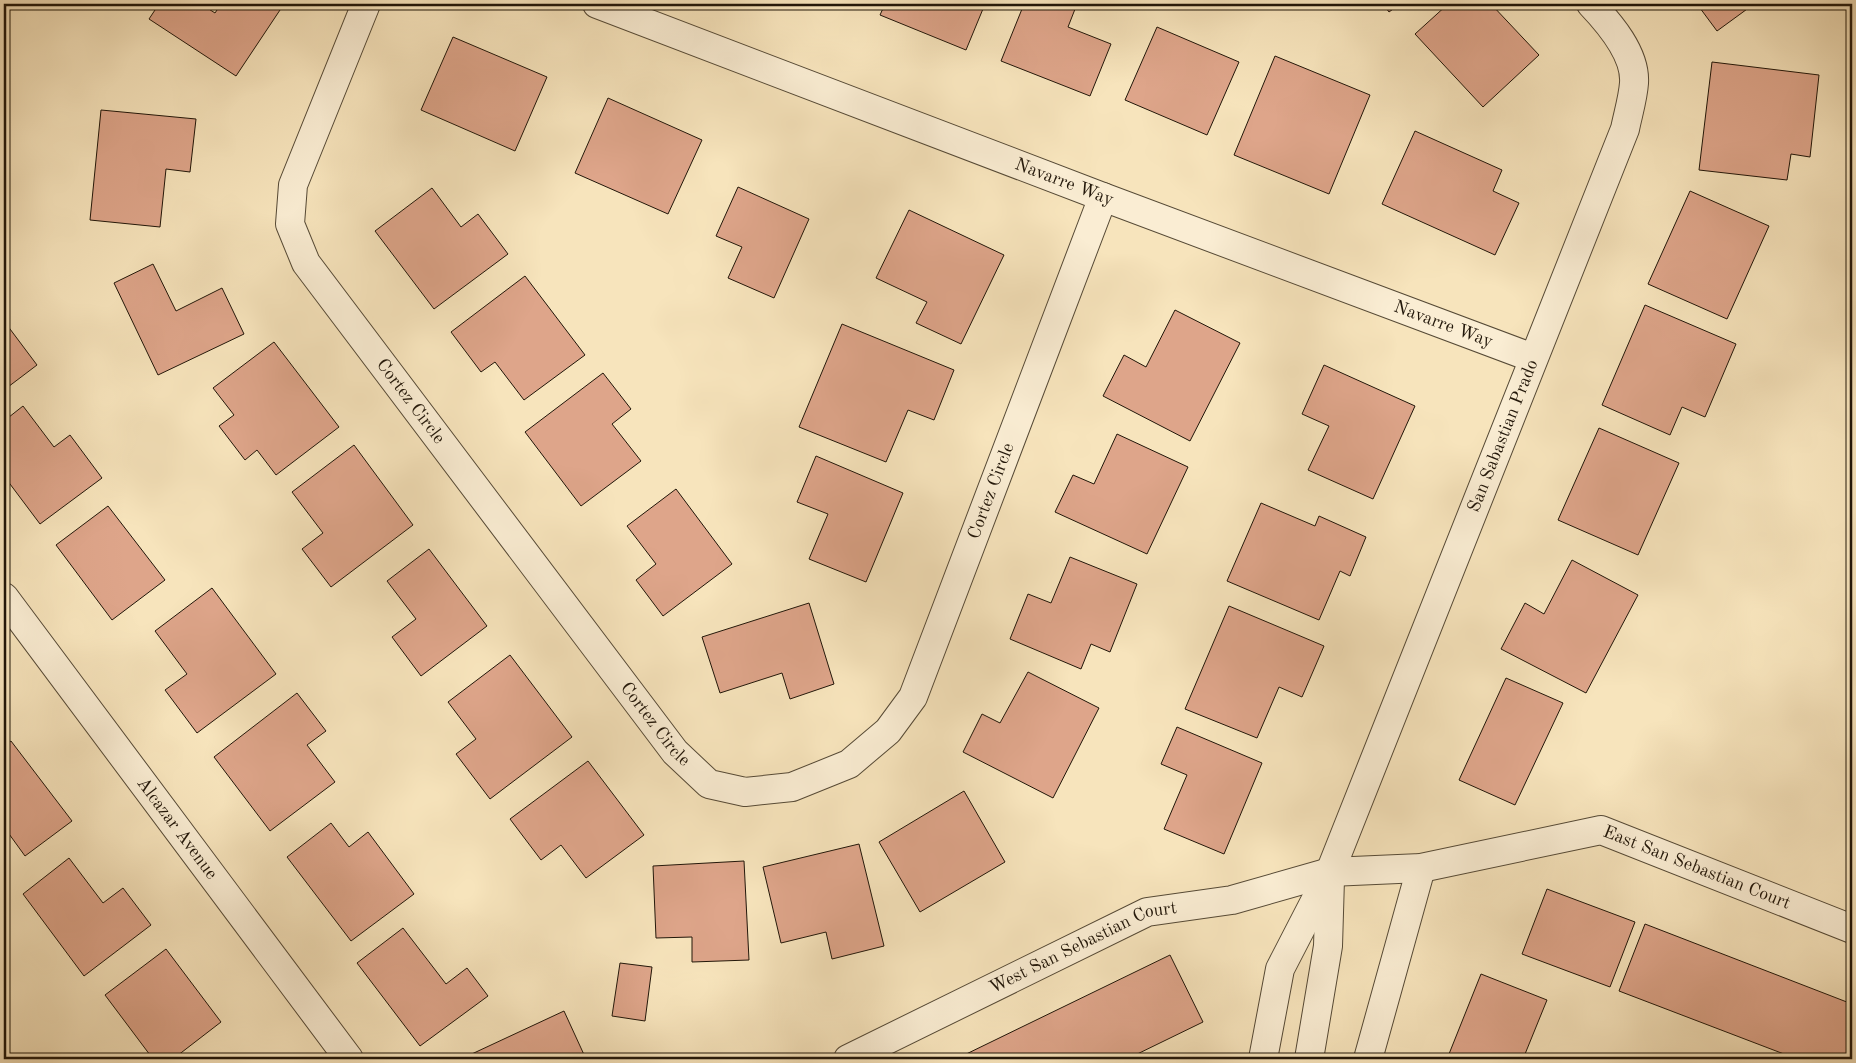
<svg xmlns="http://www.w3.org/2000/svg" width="1856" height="1063" font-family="'Old Standard TT',serif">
	<rect width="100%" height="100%" fill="#f7e4bc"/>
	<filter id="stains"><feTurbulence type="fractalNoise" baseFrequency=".004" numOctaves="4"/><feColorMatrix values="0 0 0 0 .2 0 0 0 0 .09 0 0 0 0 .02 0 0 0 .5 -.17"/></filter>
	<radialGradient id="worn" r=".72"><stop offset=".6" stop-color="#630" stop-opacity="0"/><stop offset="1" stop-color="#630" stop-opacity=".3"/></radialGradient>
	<g fill="#dea58a" stroke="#211609">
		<path d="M159,4H201L215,13L221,4H284L236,76L149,19Z"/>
		<path d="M885,4H985L966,50L880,15Z"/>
		<path d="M1024,4H1077L1068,27L1111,44L1090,96L1001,61Z"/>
		<path d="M1383,4H1400L1389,12Z"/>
		<path d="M1448,4H1491L1539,55L1483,107L1415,34Z"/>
		<path d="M1697,4H1754L1717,31Z"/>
		<path d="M1157,27L1239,62L1207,135L1125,100Z"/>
		<path d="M453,37L547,77L515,151L421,110Z"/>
		<path d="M1275,56L1370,95L1329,194L1234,155Z"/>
		<path d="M1712,62L1819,75L1810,157L1791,154L1787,180L1699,170Z"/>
		<path d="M608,98L702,140L668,214L575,173Z"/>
		<path d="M101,110L196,119L190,172L166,169L160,227L90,220Z"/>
		<path d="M1415,131L1502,170L1493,191L1519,203L1495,255L1382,204Z"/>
		<path d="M738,187L809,219L774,298L728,278L742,247L716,236Z"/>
		<path d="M432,188L461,227L478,214L508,254L434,309L375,231Z"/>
		<path d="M1690,191L1769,226L1727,319L1648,284Z"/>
		<path d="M909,210L1004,255L961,344L916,323L927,302L876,278Z"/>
		<path d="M153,264L176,311L222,288L244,334L158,375L114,283Z"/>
		<path d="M525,276L585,355L524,400L495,362L481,372L451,332Z"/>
		<path d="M1645,305L1736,344L1705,417L1682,407L1670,435L1602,405Z"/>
		<path d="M1175,310L1240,343L1190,441L1103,396L1124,355L1146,367Z"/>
		<path d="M4,321L37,365L4,390Z"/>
		<path d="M842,324L954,370L934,420L908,410L886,462L799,427Z"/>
		<path d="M274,342L339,427L276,475L257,450L245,460L219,426L234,415L213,388Z"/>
		<path d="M1324,365L1415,406L1373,499L1308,470L1329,426L1302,414Z"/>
		<path d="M603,373L631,409L612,424L641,461L581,506L525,432Z"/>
		<path d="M23,406L54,447L70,435L102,478L40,524L4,476V421Z"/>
		<path d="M1599,428L1679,463L1638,555L1558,520Z"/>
		<path d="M1117,434L1188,467L1147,554L1055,512L1073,475L1094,484Z"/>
		<path d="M354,445L413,525L331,587L302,549L323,533L292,492Z"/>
		<path d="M816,456L903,493L866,582L809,559L828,514L797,502Z"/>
		<path d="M676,489L732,564L663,616L636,580L656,564L627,526Z"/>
		<path d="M1261,503L1315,526L1319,516L1366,537L1350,576L1340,571L1319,620L1227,581Z"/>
		<path d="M108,506L165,580L112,620L56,545Z"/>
		<path d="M429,549L487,626L421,676L392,637L416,619L387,581Z"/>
		<path d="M1070,557L1137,584L1110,652L1091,644L1081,669L1010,639L1028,594L1051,603Z"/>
		<path d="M1572,560L1638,595L1586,693L1501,649L1525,603L1544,614Z"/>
		<path d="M212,588L276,674L197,733L165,690L187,674L155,631Z"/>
		<path d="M809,603L834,684L790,699L782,673L720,693L702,637Z"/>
		<path d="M1229,606L1324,646L1302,697L1279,687L1257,738L1185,709Z"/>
		<path d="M510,655L572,737L490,799L456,754L476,739L448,702Z"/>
		<path d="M1028,672L1099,708L1053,798L963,752L982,714L1000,723Z"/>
		<path d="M1506,678L1563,703L1515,805L1459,780Z"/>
		<path d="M297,693L326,731L307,745L335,782L270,831L214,757Z"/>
		<path d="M1177,727L1262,763L1224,854L1164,829L1187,775L1161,764Z"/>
		<path d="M11,741L72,821L25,856L4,827V746Z"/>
		<path d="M588,761L644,835L586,878L561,845L541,860L510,819Z"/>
		<path d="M964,791L1005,862L920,912L879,842Z"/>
		<path d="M331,823L349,847L368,832L414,894L351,941L287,857Z"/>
		<path d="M859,844L884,946L832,959L826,932L781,943L763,867Z"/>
		<path d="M69,858L103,903L123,888L151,925L84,976L23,894Z"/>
		<path d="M744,861L749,960L692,962V937L656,938L653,866Z"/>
		<path d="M1547,889L1635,922L1610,987L1522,954Z"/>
		<path d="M1645,924L1852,1004V1059H1797L1619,991Z"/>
		<path d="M403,928L446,984L467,968L488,996L420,1046L357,963Z"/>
		<path d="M166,949L221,1022L173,1059H153L105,995Z"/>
		<path d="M1170,955L1203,1022L1127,1059H956Z"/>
		<path d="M620,963L652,967L645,1021L612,1016Z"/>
		<path d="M1481,974L1547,1000L1523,1059H1447Z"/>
		<path d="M564,1011L586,1059H461Z"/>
	</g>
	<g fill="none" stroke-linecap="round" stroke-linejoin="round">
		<g stroke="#564a36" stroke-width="30">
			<g id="minor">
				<path id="s1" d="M366,4L293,185L290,224L306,263L675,752L709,784L745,792L792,787L849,764L888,731L913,697L1103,197"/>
				<path id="s2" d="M597,4L1103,197L1533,358"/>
				<path id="s3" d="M4,597L349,1059"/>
				<path id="s4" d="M848,1059L1147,912L1232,900L1330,872L1421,868L1601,830L1852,929"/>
				<path id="s5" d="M1263,1059L1280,969L1330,872L1625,129C1628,114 1633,98 1634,83C1636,54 1610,24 1591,4"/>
				<path d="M1309,1059L1328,946L1330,879"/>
				<path d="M1368,1059L1421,868"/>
			</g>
		</g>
		<use href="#minor" stroke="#faedd3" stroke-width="28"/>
	</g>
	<g text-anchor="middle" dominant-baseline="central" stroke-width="4" stroke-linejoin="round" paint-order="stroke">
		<g font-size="18" fill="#211609" stroke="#faedd3">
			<text stroke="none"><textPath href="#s2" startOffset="500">Navarre Way</textPath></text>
			<text stroke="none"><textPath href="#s2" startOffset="905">Navarre Way</textPath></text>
			<text stroke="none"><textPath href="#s1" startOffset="450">Cortez Circle</textPath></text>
			<text stroke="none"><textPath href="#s5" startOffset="670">San Sabastian Prado</textPath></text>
			<text stroke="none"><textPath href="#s1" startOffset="1395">Cortez Circle</textPath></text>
			<text stroke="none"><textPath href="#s1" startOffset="855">Cortez Circle</textPath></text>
			<text stroke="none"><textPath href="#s3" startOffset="289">Alcazar Avenue</textPath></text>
			<text stroke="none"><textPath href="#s4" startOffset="899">East San Sebastian Court</textPath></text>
			<text stroke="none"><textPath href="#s4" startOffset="261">West San Sebastian Court</textPath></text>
		</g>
	</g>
	<rect width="1856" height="1063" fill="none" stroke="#f7e4bc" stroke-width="20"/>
	<rect x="5" y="5" width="1846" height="1053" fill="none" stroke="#211609" stroke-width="2.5"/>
	<rect x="10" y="10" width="1836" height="1043" fill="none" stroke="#211609"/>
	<rect width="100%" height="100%" filter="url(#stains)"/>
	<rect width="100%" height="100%" fill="url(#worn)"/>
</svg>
